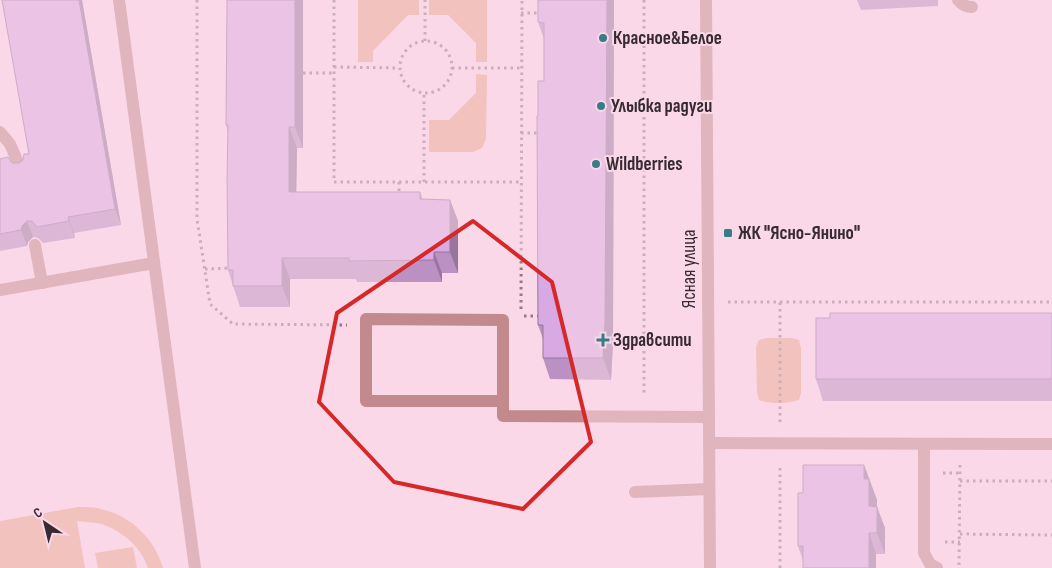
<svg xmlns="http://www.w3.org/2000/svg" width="1052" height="568" font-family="'Sofia Sans Condensed',sans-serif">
	<rect width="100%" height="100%" fill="#fad8e7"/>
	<g fill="#e7a78d">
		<path d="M358,0H419V15H408L373,51V62H358Z"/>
		<path d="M429,0H487V62H476V43L448,15H429Z"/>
		<path d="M476,74L487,75L486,139L482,148L473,152H429V120H449L476,93Z"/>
		<path d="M766,338H792L799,340L801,348V393L799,400C787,404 771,404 759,400L757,393L756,347L759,340Z"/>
		<path d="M78,507C85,507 94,507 101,509C131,516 155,539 163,568H148C141,546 119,528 97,523C90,522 83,522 77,521L85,568H0V521Z"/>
		<path d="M133,547L137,568H98L95,553Z"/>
	</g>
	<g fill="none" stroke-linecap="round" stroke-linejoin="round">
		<g stroke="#907a84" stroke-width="3" stroke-dasharray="2.5 4" stroke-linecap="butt">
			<path d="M197,0V219L210,304L233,324L347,325"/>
			<path d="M334,0V182H521"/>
			<path d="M644,0V396"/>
			<path d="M521,13H541"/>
			<circle cx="426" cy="67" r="26"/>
			<path d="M425,41V0"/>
			<path d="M334,67L399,68"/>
			<path d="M452,68H521"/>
			<path d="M303,73H334"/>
			<path d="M521,133H541"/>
			<path d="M399,182V195"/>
			<path d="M424,182V94"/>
			<path d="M205,269L230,268"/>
			<path d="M728,302H1052"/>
			<path d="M521,309L522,0"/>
			<path d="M524,316H540"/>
			<path d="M780,422V302"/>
			<path d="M943,473H960"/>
			<path d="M960,481H1052"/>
			<path d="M960,534L1052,535"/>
			<path d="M945,542H960"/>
			<path d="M959,565L960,464"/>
			<path d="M780,568V464"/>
		</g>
		<g stroke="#c28a8c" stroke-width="12">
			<path d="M119,0L195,568"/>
			<path d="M958,0C962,5 966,7 972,7"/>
			<path d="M0,132L10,144L22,172"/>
			<path d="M35,245L42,283"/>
			<path d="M0,290L154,263"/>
			<path d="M503,401H366V319L503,320V416L709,417"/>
			<path d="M709,443L1052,444"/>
			<path d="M924,444V553L930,564L937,568"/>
			<path d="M635,492L709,489"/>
		</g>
		<path stroke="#c28a8c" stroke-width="12" d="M706,0L710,568"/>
	</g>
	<g fill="#ba91c2">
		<path d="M82,0L121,225L74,233L75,238L43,243L38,238L33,237L28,242L27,246L0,251V159L12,163H19L29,154Z"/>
		<path d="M227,0H303V148H297L296,192H420L423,200H450L458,221V273H442V282H357L356,279H290V307H240L228,270V132L226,125Z"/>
		<path d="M538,0H614L613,342L611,380L550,379L543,358V339L538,325V116L544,81V39L538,22Z"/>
		<path d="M857,0H938V6L861,10Z"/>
		<path d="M1052,313V401H823L816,379L830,318Z"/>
		<path d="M864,465L877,500V507L885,528V554H876V568H803V561L798,546L803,493Z"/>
	</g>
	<g fill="#97769e">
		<path d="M79,0H82L121,225L115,209Z"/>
		<path d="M295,0H303V148L295,127Z"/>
		<path d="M607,0H614L613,342L611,380L603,358Z"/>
		<path d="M289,127L297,148L296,213L289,192Z"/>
		<path d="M450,200L458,221V273L450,252Z"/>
		<path d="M68,217L74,233L75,238L69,221Z"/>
		<path d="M27,221L33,237L28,242L27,246L21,230L22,226Z"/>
		<path d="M434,252L442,273V282L434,260Z"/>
		<path d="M282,258L290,279V307L282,286Z"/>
		<path d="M864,465L877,500V528L869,506L864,479Z"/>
		<path d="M877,507L885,528V554L877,533Z"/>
		<path d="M869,533L876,554V568H869Z"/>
	</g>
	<g fill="#d8a9e2" stroke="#97769e">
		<path d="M2,0H79L115,209L68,217L69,221L37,227L32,221H27L22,226L21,230L0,234V159L8,157L12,163H19L23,160L24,154H29Z"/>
		<path d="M227,0H295V127H289V192H420V199L450,200V252H434V260L349,261V258H282V286H233V270H228L227,177L228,125H226Z"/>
		<path d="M538,0H607L605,321L603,358H543V325H538L537,116H538V81H544V23L538,22Z"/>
		<path d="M830,313H1052V379H816V318H830Z"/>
		<path d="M803,465H864V479H869V506L877,507V533H869V568H803V546H798V493H803Z"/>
	</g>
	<path d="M0 0H1052V568H0ZM473,221L552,282L591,442L523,509L394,482L319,402L337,313Z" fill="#fad8e7" fill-opacity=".55" fill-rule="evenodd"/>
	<path fill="none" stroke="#d62828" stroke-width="4" stroke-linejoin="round" d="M473,221L552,282L591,442L523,509L394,482L319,402L337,313Z"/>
	<g fill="#367d88" stroke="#fad8e7" stroke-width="2">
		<circle cx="603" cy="38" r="5"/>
		<circle cx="601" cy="106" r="5"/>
		<circle cx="596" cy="164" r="5"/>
		<rect x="723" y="228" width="10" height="10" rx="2.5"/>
		<path d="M600.5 332.5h5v5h5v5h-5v5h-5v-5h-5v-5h5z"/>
	</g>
	<g text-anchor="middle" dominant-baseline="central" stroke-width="4" stroke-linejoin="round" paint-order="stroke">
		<g font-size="19" font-weight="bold" fill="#372b31" stroke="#fad8e7" text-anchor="start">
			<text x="613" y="38">Красное&amp;Белое</text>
			<text x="611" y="106">Улыбка радуги</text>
			<text x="606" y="164">Wildberries</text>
			<text x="738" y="233">ЖК "Ясно-Янино"</text>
			<text x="613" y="340">Здравсити</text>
		</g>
		<g font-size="19" fill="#372b31" stroke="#fad8e7">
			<text transform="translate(689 269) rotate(-90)">Ясная улица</text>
		</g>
	</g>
	<g transform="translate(45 523) rotate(325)" stroke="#fad8e7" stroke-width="4" paint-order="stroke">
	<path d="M0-4L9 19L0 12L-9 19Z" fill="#372b31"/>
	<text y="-8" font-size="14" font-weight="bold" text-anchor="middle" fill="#372b31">С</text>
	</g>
</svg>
